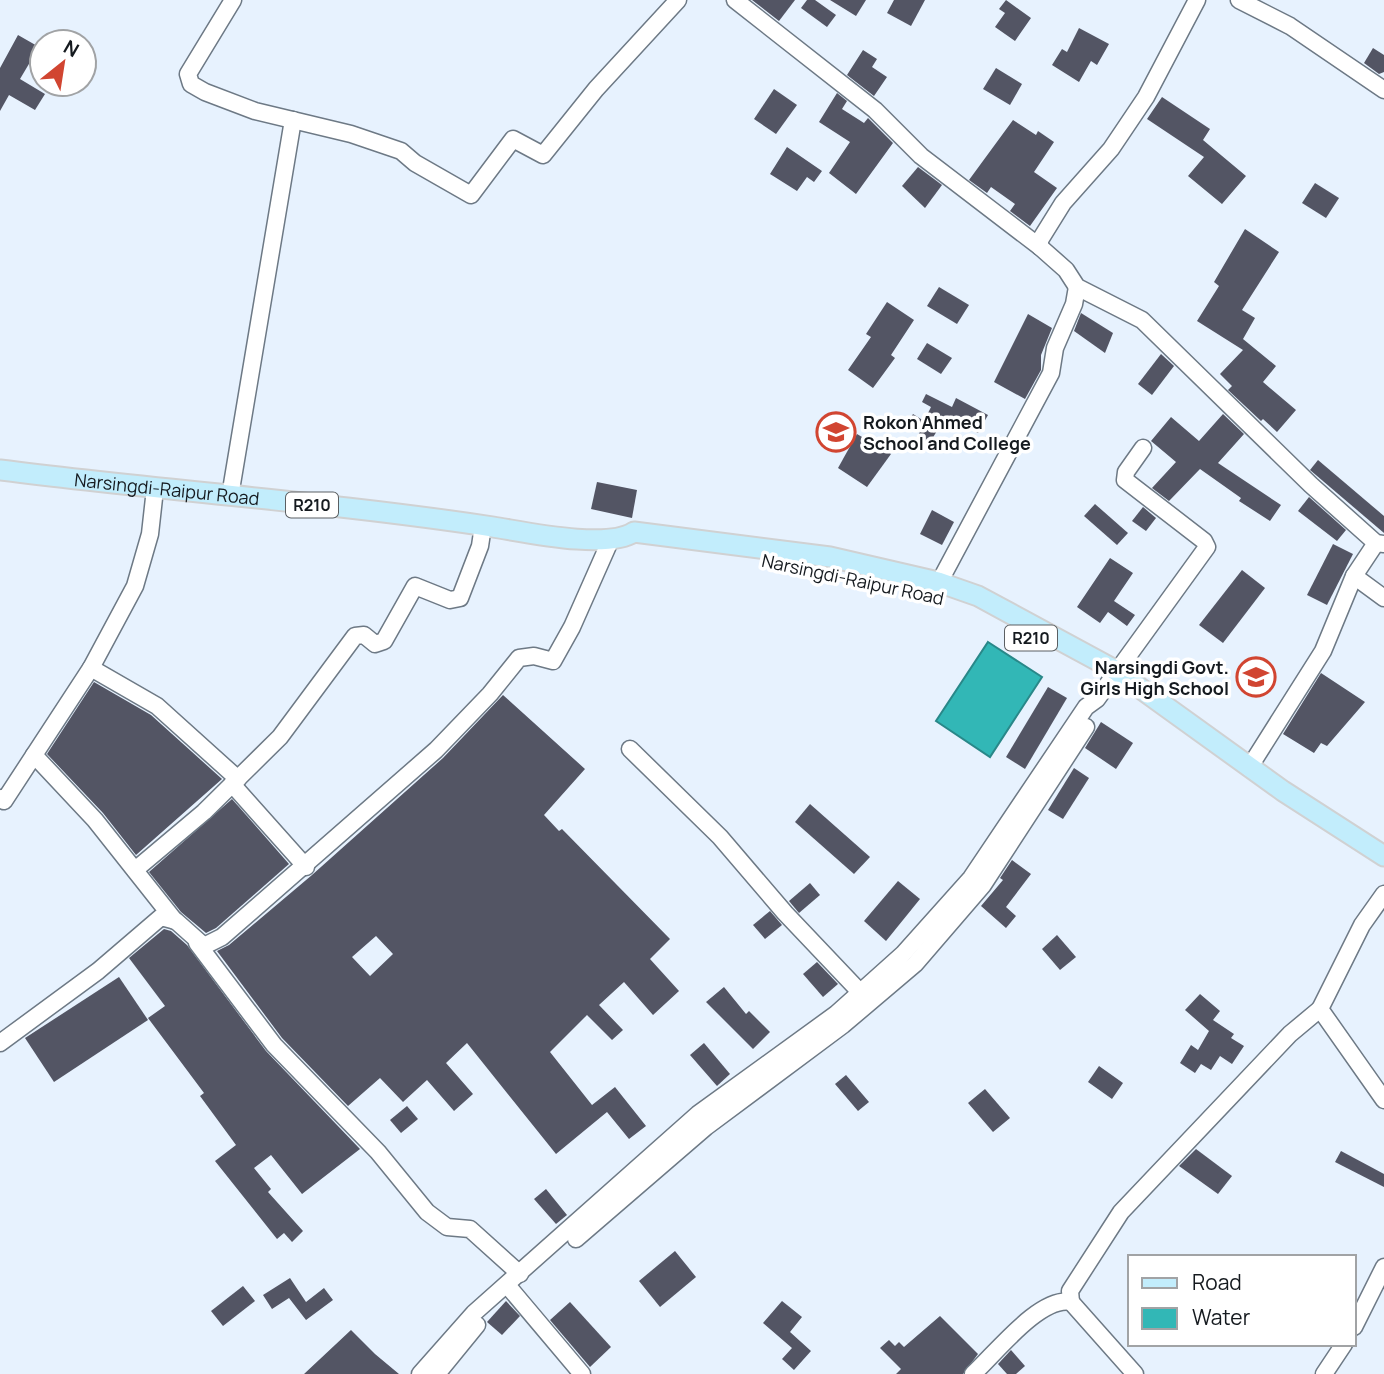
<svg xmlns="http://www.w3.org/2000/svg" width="1384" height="1374" font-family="Manrope,sans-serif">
	<rect width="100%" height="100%" fill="#e7f2fe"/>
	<path fill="#32b7b6" stroke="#298889" stroke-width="2" d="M988,642L1042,677L990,757L936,721Z"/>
	<g fill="#535564" fill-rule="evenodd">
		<path d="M752,0H795L779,21Z"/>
		<path d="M807,0H815L836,15L827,27L801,8Z"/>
		<path d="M830,0H866L856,16Z"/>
		<path d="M894,0H925L911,26L887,13Z"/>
		<path d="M1006,0L1031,18L1015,41L995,27L1005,13L999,9Z"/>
		<path d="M1079,28L1109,44L1097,65L1091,61L1079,82L1052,65L1062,49L1067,52Z"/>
		<path d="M18,35L39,47L20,79L45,94L35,110L9,95L0,111V68Z"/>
		<path d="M1373,48L1384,55V72L1379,74L1364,63Z"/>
		<path d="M863,50L877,59L872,67L887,77L874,96L847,75Z"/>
		<path d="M996,68L1022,84L1010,105L983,89Z"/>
		<path d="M774,89L797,105L776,134L754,119Z"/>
		<path d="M837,93L847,101L842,109L864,123L868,118L893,143L856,194L829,173L850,142L819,122Z"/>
		<path d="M1162,97L1210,129L1203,140L1246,176L1222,204L1188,176L1204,157L1147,119Z"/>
		<path d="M1013,120L1036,135L1038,131L1054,142L1034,172L1057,188L1030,226L1010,211L1015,204L991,187L987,193L969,180Z"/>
		<path d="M787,147L822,171L814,182L807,177L797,191L770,174Z"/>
		<path d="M918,167L942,185L925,208L902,186Z"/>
		<path d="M1315,183L1339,198L1326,218L1302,203Z"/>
		<path d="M1245,229L1279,252L1242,310L1255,318L1243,339L1276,366L1263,382L1296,410L1277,432L1263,419L1261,421L1228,390L1232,386L1220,374L1243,350L1197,321L1219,286L1214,282Z"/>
		<path d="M939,287L969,305L957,324L927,306Z"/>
		<path d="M887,302L914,320L891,355L895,358L873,388L848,370L871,337L866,334Z"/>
		<path d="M1081,313L1113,333L1105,353L1074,331Z"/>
		<path d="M1028,314L1052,328L1041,355V370L1025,399L994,382Z"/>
		<path d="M927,343L952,358L941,374L917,359Z"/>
		<path d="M1161,354L1174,366L1152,395L1138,384Z"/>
		<path d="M926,394L952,407L956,398L988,415L978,433L946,416L929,444L917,437L920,432L907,424L913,414L924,421L931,407L922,402Z"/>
		<path d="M1223,414L1244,434L1218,463L1281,505L1270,521L1239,501L1241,498L1200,469L1169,501L1152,488L1176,462L1151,441L1171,417L1199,441Z"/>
		<path d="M857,434L891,454L867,487L838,468Z"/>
		<path d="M1318,460L1384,516V533L1310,470Z"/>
		<path d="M597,482L637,490L632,518L591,509Z"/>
		<path d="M1309,497L1346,530L1337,541L1298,511Z"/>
		<path d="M1095,504L1128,533L1117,545L1084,516Z"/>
		<path d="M1143,507L1156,518L1146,531L1132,521Z"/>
		<path d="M932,510L954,522L942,545L920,534Z"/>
		<path d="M1333,544L1353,554L1327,605L1307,595Z"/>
		<path d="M1110,558L1133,573L1114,601L1135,615L1127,626L1108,612L1100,623L1077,607Z"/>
		<path d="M1242,570L1265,588L1223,643L1199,625Z"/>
		<path d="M1321,673L1365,702L1327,746L1321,743L1314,753L1283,734Z"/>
		<path d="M94,682L151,715L222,779L136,855L103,813L47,754Z"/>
		<path d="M1048,687L1067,698L1025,769L1006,757Z"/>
		<path d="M503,695L585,769L544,815L559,831L562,829L670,939L650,959L679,991L653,1015L624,982L599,1005L623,1030L612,1040L587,1015L550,1052L592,1105L615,1087L646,1126L629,1139L607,1112L556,1154L467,1043L446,1063L473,1094L454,1111L427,1080L403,1102L380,1078L348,1106L282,1038L217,951L229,945L312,875L443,758ZM376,936L393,954L370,976L352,957Z"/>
		<path d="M1101,722L1133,743L1116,769L1085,748Z"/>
		<path d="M1074,768L1089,778L1063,819L1048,810Z"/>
		<path d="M232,799L289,864L216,928L206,933L181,912L149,872Z"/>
		<path d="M810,804L870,857L854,874L795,822Z"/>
		<path d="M1012,860L1031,874L1006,907L1016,916L1006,928L981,906L1003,880L1000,878Z"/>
		<path d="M898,881L920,899L886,941L864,921Z"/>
		<path d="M810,883L820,895L799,913L789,901Z"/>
		<path d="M770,911L782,925L765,939L753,925Z"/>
		<path d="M164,929L171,931L187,945L266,1051L360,1149L302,1194L271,1155L254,1168L271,1189L268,1192L303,1231L292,1242L284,1233L277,1239L215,1161L236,1145L200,1096L204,1093L148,1018L165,1006L129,958Z"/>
		<path d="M1057,935L1076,957L1060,970L1042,949Z"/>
		<path d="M817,962L838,984L823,997L803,974Z"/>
		<path d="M119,977L148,1020L54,1082L25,1038Z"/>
		<path d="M724,987L746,1014L749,1011L770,1032L753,1049L706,1002Z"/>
		<path d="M1200,994L1220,1011L1213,1020L1234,1034L1231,1038L1244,1046L1232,1064L1220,1056L1211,1070L1201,1064L1195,1073L1180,1063L1191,1045L1198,1050L1209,1031L1185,1010Z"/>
		<path d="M704,1043L730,1074L717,1086L690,1055Z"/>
		<path d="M1099,1066L1123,1083L1112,1099L1088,1082Z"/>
		<path d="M846,1075L869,1102L858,1111L835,1084Z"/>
		<path d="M985,1089L1010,1118L993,1132L968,1103Z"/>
		<path d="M407,1106L418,1119L401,1133L390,1120Z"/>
		<path d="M1196,1149L1232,1176L1218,1194L1179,1166Z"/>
		<path d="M1341,1151L1384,1174V1187L1335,1162Z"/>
		<path d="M546,1189L567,1215L556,1224L534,1199Z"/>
		<path d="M675,1251L696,1277L660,1307L639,1281Z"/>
		<path d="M290,1278L306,1302L324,1288L333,1300L306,1320L289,1298L272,1309L263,1295Z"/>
		<path d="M243,1286L255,1301L223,1326L211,1311Z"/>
		<path d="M506,1301L520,1316L502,1335L487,1322Z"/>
		<path d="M782,1301L802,1317L790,1332L811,1351L794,1370L782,1359L792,1348L763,1323Z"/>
		<path d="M570,1302L611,1347L590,1367L550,1320Z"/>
		<path d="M940,1316L978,1354L963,1374H896L901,1369L880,1348L889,1340L895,1346L899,1342L904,1347Z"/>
		<path d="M351,1330L375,1354L399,1374H304Z"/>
		<path d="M1011,1350L1025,1366L1016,1374H1007L998,1364Z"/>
	</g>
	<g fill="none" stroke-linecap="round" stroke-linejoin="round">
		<g stroke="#6d7985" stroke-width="19">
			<g id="minor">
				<path d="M233,0L188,74L191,84L205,92L255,111L351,134L401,151L415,163L471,195L513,139L543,155L596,89L678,0"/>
				<path d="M735,0L875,110L921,156L1040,247L1066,270L1077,287L1142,320L1311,485L1376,543L1384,544"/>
				<path d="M1239,0L1290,26L1384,90"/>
				<path d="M1040,247V240L1063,203L1111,149L1146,97L1197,0"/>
				<path d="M230,496L293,120"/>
				<path d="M1354,576L1384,598"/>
				<path d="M933,594L1051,373L1055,348L1074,304L1077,287"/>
				<path d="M91,668L157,706L238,779"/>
				<path d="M630,749L720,837L785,913L860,992"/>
				<path d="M34,755L95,820L175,921"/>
				<path d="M1249,768L1323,651L1354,576L1376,543"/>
				<path d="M232,784L306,867"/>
				<path d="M0,798L4,801L91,668L135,586L150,534L155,489"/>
				<path d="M135,870L204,812L280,737L355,636L364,635L375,644L384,641L415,586L450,600L460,598L480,546L483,526"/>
				<path d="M1384,894L1362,925L1320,1009L1384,1100"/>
				<path d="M197,943L274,1045L378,1152L427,1212L447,1227L470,1229L520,1274"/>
				<path d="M0,1043L98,971L161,917L176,921L204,946L222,937L436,750L490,694L519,658L534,656L553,661L572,627L611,539"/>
				<path d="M576,1239L706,1127L843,1025L915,964L983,885L1086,727"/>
				<path d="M507,1285L582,1374"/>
				<path d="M1071,1302L1135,1374"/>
				<path d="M1354,1327L1384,1267"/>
				<path d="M420,1374L474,1313L698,1114L836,1014L903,954L971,878L1086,707L1097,699L1207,547L1204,541L1125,480L1126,472L1143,448"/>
				<path d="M437,1374L477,1325"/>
				<path d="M973,1374C996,1353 1040,1296 1071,1302L1070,1291L1121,1212L1290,1034L1320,1009"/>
				<path d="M1324,1374L1344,1344"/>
			</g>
		</g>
		<g stroke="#d0d1d2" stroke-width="23">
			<g id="major">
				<path id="s1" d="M0,470C164,491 329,502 493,527C525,532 607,550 634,532L830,557L938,582L978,596L1115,670L1283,791L1384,856"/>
			</g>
		</g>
		<use href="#minor" stroke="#fff" stroke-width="16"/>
		<use href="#major" stroke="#c2edfc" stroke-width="19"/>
	</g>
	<defs>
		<g id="school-ring" transform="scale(2.0125)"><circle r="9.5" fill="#fff" stroke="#d14531" stroke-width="1.5"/><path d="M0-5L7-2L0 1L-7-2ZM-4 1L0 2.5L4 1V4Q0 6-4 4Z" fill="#d14531"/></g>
	</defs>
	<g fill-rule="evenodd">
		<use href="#school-ring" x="836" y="432"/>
		<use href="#school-ring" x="1256" y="677"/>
	</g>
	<g text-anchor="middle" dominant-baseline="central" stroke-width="7" stroke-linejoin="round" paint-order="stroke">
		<g fill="#fff" stroke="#5b5f62" stroke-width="2">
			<rect x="286" y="492.5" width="52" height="25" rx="5"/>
			<rect x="1005" y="625.5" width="52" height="25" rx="5"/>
		</g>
		<g font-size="16" font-weight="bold" fill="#151a1f">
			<text x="312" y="505">R210</text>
			<text x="1031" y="638">R210</text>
		</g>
		<g font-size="18" font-weight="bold" fill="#151a1f" stroke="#fff" text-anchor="start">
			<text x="863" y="422">Rokon Ahmed<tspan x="863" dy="21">School and College</tspan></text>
			<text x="1229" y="667" text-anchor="end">Narsingdi Govt.<tspan x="1229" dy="21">Girls High School</tspan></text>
		</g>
		<g font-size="18" fill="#151a1f" stroke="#fff">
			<text stroke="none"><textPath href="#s1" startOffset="168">Narsingdi-Raipur Road</textPath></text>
			<text transform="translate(853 579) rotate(12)">Narsingdi-Raipur Road</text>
		</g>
	</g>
	<rect x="1128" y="1255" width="228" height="91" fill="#ffffff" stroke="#a1a3a5" stroke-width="2"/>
	<rect x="1142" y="1278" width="35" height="10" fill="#c2edfc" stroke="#a1a3a5" stroke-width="2"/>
	<text x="1192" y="1290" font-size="21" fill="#151a1f">Road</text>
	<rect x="1142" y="1308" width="35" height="21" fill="#32b7b6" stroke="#a1a3a5" stroke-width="2"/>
	<text x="1192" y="1325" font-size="21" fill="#151a1f">Water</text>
	<g transform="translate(63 63) rotate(30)"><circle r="33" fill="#ffffff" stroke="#a1a3a5" stroke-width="2"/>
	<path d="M0-5L12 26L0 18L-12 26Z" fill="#d14531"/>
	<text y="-10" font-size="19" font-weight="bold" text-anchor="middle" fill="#151a1f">N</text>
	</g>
</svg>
